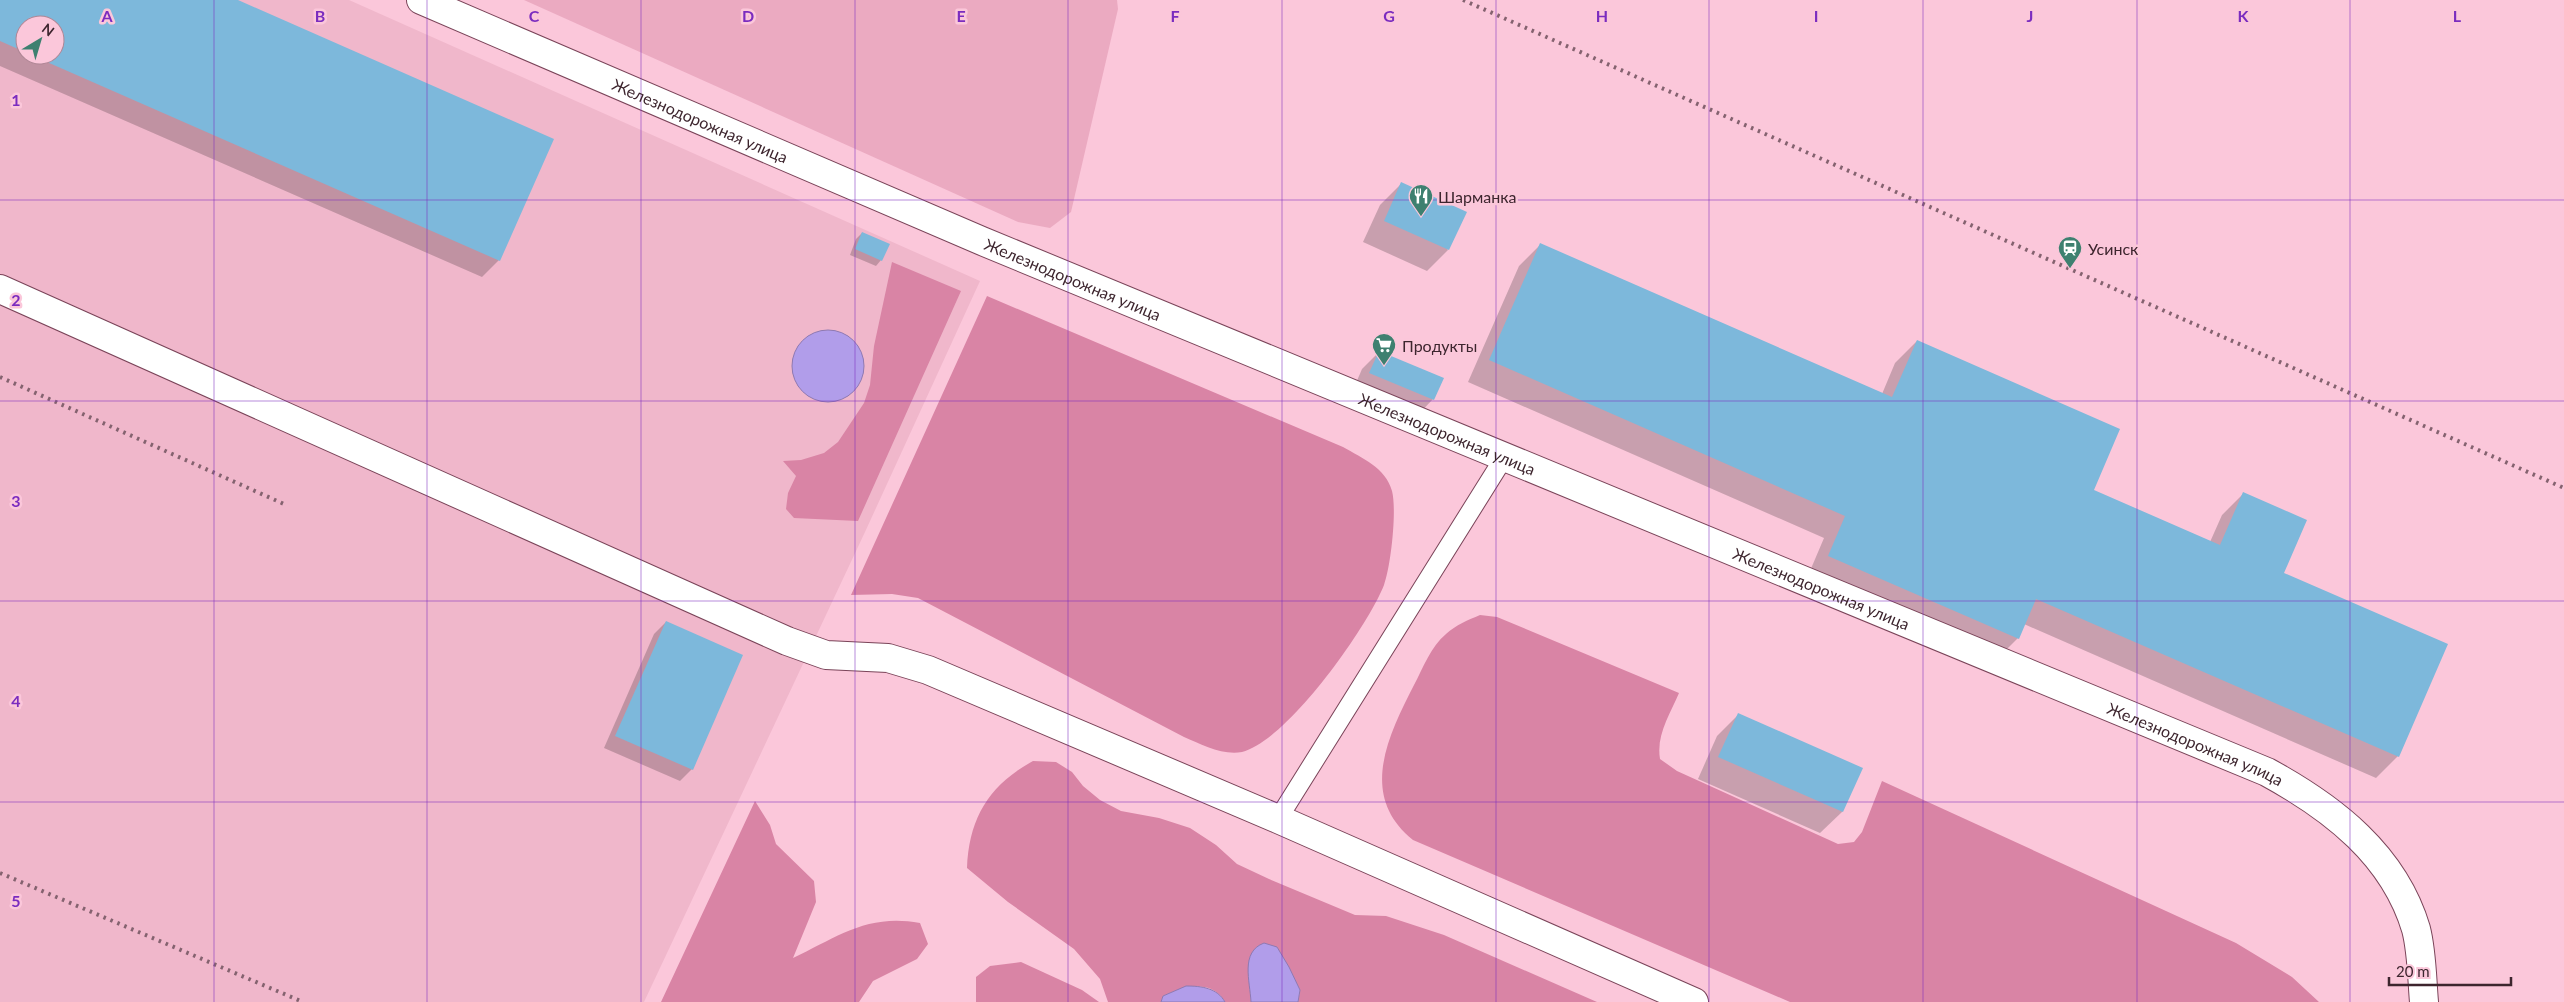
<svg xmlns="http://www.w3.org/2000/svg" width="2564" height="1002" font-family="Lato,sans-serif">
	<rect width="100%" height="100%" fill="#fbc7da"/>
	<path fill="#f0b7cb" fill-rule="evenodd" d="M0,0H349L980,281L865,532L644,1002H0ZM25,25H55V55H25Z"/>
	<path fill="#ebaac1" d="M524,0H1117L1118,9L1071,212L1050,228L1018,222Z"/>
	<g fill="#d984a5">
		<path d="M892,262L961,291L858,521L794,518L786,509L788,493L796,476L783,461L801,460L824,453L838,442L864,403L870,385L874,346Z"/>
		<path d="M987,296L1343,447C1362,458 1386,468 1392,491C1397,510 1391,566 1384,585C1367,628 1287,741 1242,752C1223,756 1201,744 1184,737L918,598L892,594L851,595Z"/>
		<path d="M1480,615L1497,617L1679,693C1670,714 1656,735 1660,759L1677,771L1838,844L1854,842L1862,832L1882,781L2236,943L2292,977L2319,1002H1790L1413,840C1358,796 1388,736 1414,685C1423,668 1431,646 1446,634C1456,625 1468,620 1480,615Z"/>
		<path d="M1033,761L1056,762L1072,772L1083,786L1100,800L1121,811L1159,818L1190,828L1216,845L1237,864L1269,879L1355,915L1386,916L1444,935L1597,1002H1298L1300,990L1277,947L1250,988L1251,1002H1225C1211,978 1184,987 1163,996L1161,1002H1108L1100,979L1074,949L1008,902L967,868C969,818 989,785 1033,761Z"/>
		<path d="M755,801L770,825L776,844L814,881L816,902L793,958C837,937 868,913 920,923L928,944L917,959L873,981L859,1002H661Z"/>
		<path d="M1021,962L1082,990L1099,1002H976V977L990,966Z"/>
	</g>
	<g fill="#b19dea" stroke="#8e79b2">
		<circle cx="828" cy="366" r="36"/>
		<path d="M1264,943L1277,947L1289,967L1300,990L1298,1002H1251C1250,981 1240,952 1264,943Z"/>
		<path d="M1186,986C1202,986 1217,988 1225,1002H1161L1163,996Z"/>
	</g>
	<g fill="#0003" fill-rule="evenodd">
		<path d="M0,0H235L499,260L482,277L0,66ZM25,25H55V55H25Z"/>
		<path d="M1401,184L1448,250L1427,271L1363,242L1380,205Z"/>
		<path d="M862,233L881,260L876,266L850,255L856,239Z"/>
		<path d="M1540,245L1882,394L1895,363L1917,341L2092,490L2210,542L2222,515L2243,494L2283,573L2398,756L2376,778L2024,624L2018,638L1996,660L1807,578L1824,538L1468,382L1519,266Z"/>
		<path d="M1379,352L1433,399L1416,417L1353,390L1362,369Z"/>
		<path d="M666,622L692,769L680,781L604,748L654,634Z"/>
		<path d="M1738,715L1861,769L1842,812L1820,833L1698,779L1717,736Z"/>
	</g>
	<g fill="#7db8db">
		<path d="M0,0H238L554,139L500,261L31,55H55V25H25V52L0,41Z"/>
		<path d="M1401,182L1467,212L1449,250L1384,221Z"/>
		<path d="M862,232L890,244L882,261L855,249Z"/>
		<path d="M1540,243L1892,397L1917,340L2120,429L2094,490L2220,545L2243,492L2307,520L2284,573L2448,644L2399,757L2036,599L2019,639L1828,556L1845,516L1489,360Z"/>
		<path d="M1379,351L1444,378L1434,400L1369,373Z"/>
		<path d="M666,621L743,655L693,770L615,736Z"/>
		<path d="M1738,713L1863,768L1843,812L1718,757Z"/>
	</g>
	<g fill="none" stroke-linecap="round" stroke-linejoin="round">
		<g stroke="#7a4459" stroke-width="20">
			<path id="lane" d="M1278,819L1505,456"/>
		</g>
		<g stroke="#7a4459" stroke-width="30">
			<g id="street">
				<path id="s1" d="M421,0L982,241L2267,772C2333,808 2394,855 2416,929C2422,952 2422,979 2424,1002"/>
				<path d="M0,289L787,641L826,655L888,658L928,670L1278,819L1694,1002"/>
			</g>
		</g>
		<use href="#lane" stroke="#fff" stroke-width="18"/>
		<use href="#street" stroke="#fff" stroke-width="28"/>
		<g stroke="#84626f" stroke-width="4" stroke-dasharray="2.5 5" stroke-linecap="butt">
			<path d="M1463,0L2564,488"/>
			<path d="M0,377L284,504"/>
			<path d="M0,873L303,1002"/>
		</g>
	</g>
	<path fill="none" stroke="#7b2cbf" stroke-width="1" stroke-opacity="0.55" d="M214,0V1002M427,0V1002M641,0V1002M855,0V1002M1068,0V1002M1282,0V1002M1496,0V1002M1709,0V1002M1923,0V1002M2137,0V1002M2350,0V1002M0,200H2564M0,401H2564M0,601H2564M0,802H2564"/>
	<defs>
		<g id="restaurant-pin" transform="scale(1.25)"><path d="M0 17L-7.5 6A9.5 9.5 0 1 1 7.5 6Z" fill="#3e8070" stroke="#fbc7da"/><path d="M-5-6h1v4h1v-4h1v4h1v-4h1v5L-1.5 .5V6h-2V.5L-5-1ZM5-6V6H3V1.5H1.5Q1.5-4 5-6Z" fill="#fff"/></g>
		<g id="station-pin" transform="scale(1.25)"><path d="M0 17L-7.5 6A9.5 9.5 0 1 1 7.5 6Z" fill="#3e8070" stroke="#fbc7da"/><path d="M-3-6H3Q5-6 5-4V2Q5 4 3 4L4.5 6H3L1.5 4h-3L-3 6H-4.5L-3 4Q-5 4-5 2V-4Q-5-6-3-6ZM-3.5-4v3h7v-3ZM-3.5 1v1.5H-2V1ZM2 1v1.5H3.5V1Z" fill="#fff"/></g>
		<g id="supermarket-pin" transform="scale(1.25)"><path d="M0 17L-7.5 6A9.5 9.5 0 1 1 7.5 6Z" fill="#3e8070" stroke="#fbc7da"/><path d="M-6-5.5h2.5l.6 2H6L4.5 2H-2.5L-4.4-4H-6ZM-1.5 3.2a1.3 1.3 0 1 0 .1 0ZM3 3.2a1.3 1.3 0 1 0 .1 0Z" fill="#fff"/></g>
	</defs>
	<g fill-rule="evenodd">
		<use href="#restaurant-pin" x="1421" y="196"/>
		<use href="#station-pin" x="2070" y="248"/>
		<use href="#supermarket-pin" x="1384" y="345"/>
	</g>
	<g text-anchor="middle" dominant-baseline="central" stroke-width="5" stroke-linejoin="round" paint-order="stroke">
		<g font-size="16" fill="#3d252e" stroke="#fbc7da">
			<text stroke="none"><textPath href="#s1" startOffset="304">Железнодорожная улица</textPath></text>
			<text stroke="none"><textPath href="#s1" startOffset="709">Железнодорожная улица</textPath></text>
			<text stroke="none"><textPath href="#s1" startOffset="1114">Железнодорожная улица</textPath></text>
			<text stroke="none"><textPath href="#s1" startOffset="1519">Железнодорожная улица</textPath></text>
			<text stroke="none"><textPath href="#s1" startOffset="1924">Железнодорожная улица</textPath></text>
		</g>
		<g font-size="16" fill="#3d252e" stroke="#fbc7da" text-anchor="start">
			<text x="1438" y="196">Шарманка</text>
			<text x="2088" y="248">Усинск</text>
			<text x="1402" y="345">Прoдукты</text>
		</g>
	</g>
	<g font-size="16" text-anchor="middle" font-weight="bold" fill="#7b2cbf" stroke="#fbc7da" stroke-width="5" stroke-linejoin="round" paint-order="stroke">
		<text x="107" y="22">A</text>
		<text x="320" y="22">B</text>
		<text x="534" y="22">C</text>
		<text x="748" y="22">D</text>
		<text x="961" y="22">E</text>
		<text x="1175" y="22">F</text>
		<text x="1389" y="22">G</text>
		<text x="1602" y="22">H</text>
		<text x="1816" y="22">I</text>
		<text x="2030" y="22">J</text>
		<text x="2243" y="22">K</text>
		<text x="2457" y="22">L</text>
		<text x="16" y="106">1</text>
		<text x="16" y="306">2</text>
		<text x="16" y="507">3</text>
		<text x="16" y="707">4</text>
		<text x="16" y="907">5</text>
	</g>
	<g transform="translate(40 40) rotate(38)"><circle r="24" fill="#fbc7da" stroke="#af8695"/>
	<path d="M0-4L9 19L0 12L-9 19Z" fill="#3e8070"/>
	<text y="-8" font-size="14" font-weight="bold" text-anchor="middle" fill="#3d252e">N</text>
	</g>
	<path d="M2389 977v8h122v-8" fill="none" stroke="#3d252e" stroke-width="2.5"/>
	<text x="2396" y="977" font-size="15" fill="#3d252e" stroke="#fbc7da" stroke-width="4" paint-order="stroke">20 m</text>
</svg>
